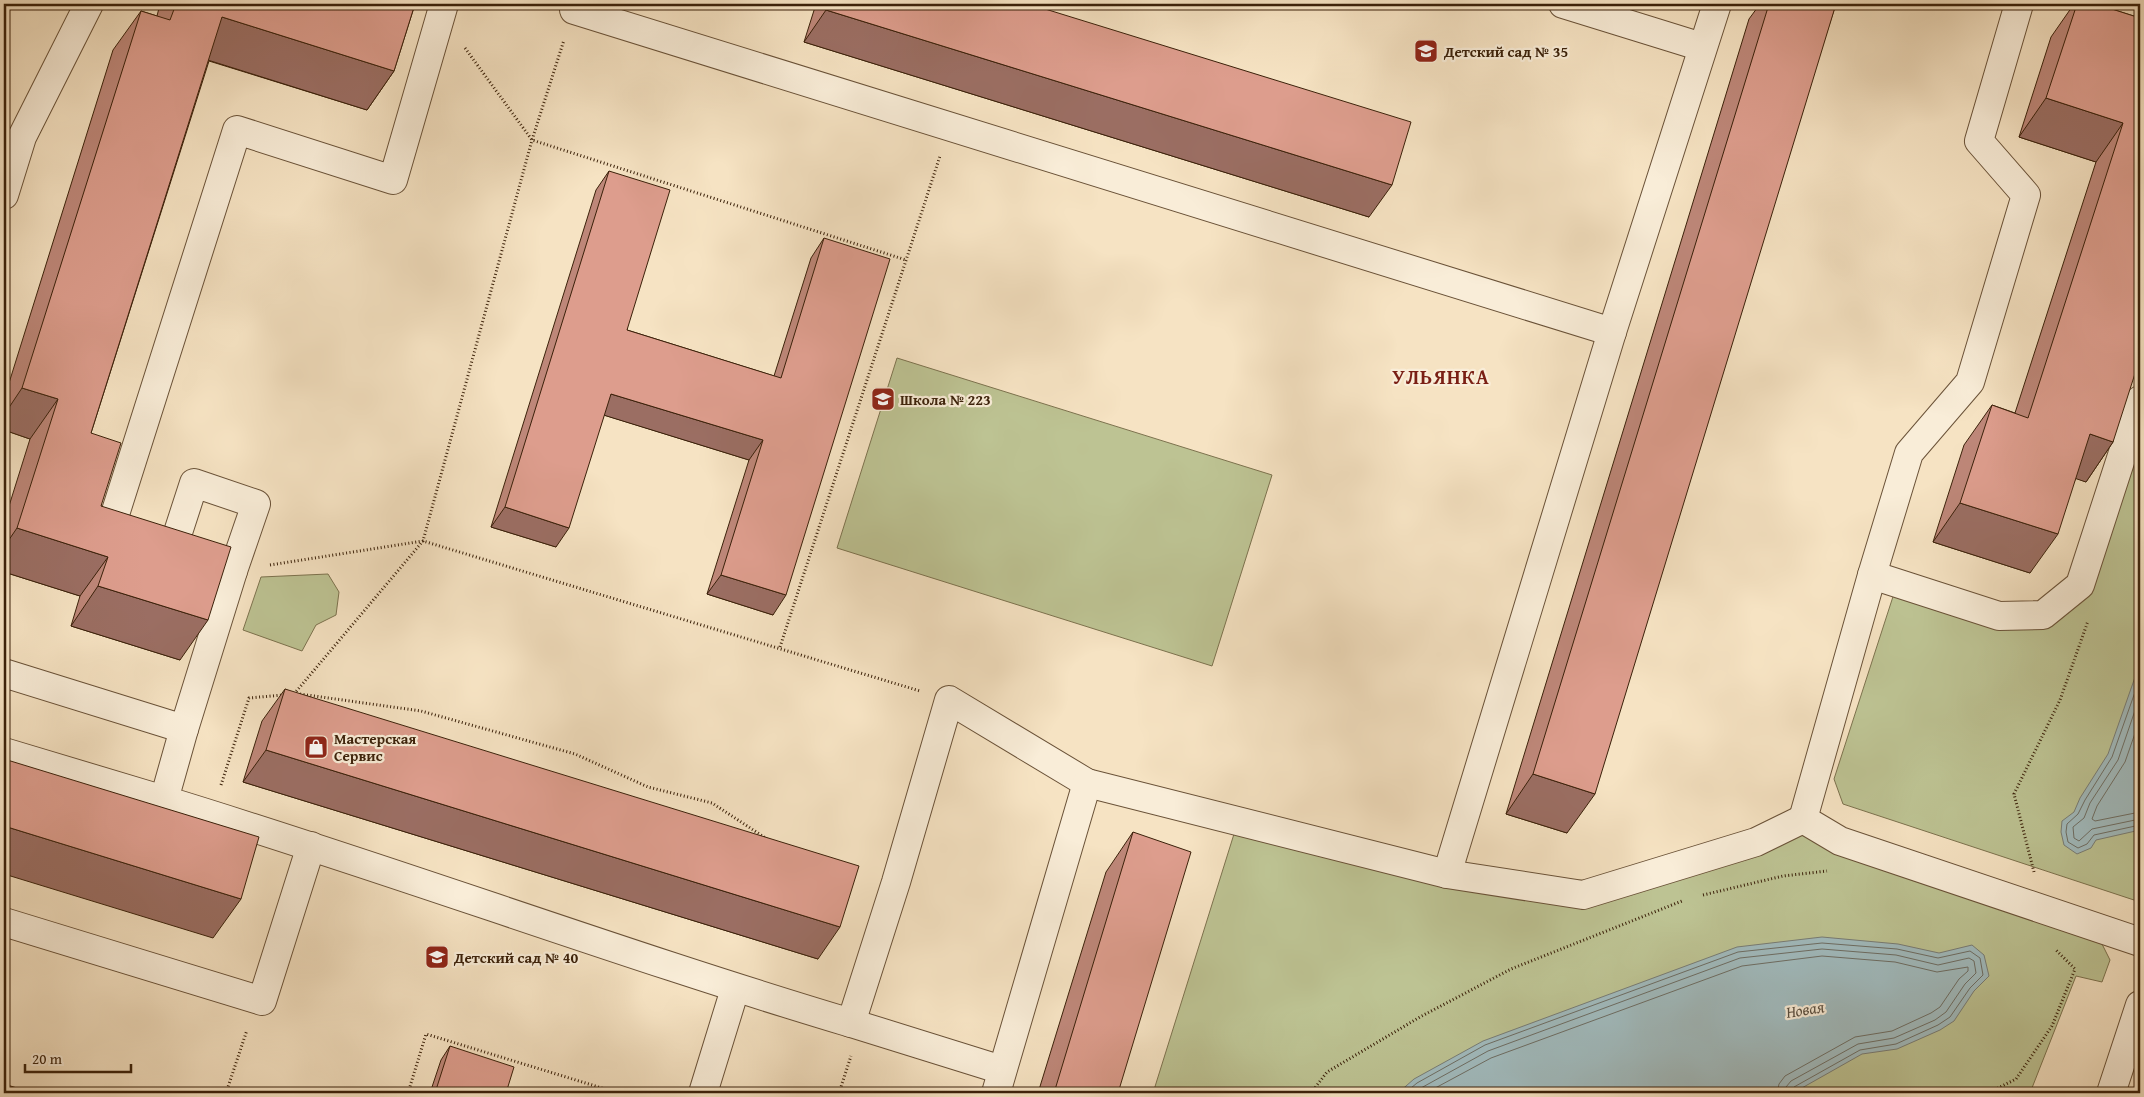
<svg xmlns="http://www.w3.org/2000/svg" width="2144" height="1097" font-family="'Gentium Book Plus',serif">
	<rect width="100%" height="100%" fill="#f6e3c3"/>
	<filter id="stains"><feTurbulence type="fractalNoise" baseFrequency=".004" numOctaves="4"/><feColorMatrix values="0 0 0 0 .2 0 0 0 0 .09 0 0 0 0 .02 0 0 0 .5 -.17"/></filter>
	<radialGradient id="worn" r=".72"><stop offset=".6" stop-color="#630" stop-opacity="0"/><stop offset="1" stop-color="#630" stop-opacity=".3"/></radialGradient>
	<g fill="#bdc393" stroke="#7c724e">
		<path d="M897,358L1272,475L1212,666L837,548Z"/>
		<path d="M2140,410V902L1843,804L1834,779L1899,578L2040,620L2089,572Z"/>
		<path d="M328,574L339,592L336,615L316,625L302,651L243,630L261,577Z"/>
		<path d="M1239,818L1505,882L1590,880L1798,834L2093,926L2110,960L2102,982L2076,976L2030,1093H1153Z"/>
	</g>
	<g fill="#a1bbbe" stroke="#787d76">
		<path d="M2140,663V830L2096,840L2091,848L2077,854L2064,845L2061,832L2062,821L2074,812L2080,798L2108,754Z"/>
		<path d="M1822,937L1898,944L1939,953L1972,945L1984,955L1989,976L1974,991L1954,1021L1940,1030L1897,1049L1862,1054L1793,1093H1398L1414,1079L1483,1041L1737,947Z"/>
	</g>
	<g fill="none" stroke-linecap="round" stroke-linejoin="round">
		<g stroke="#6e6e64" stroke-width="1">
			<path d="M2140,678L2112,757L2085,800L2078,814L2067,824L2066,832L2068,842L2078,848L2087,844L2094,835L2140,825"/>
			<path d="M2140,696L2118,760L2090,803L2084,818L2073,827L2074,838L2079,841L2092,829L2140,819"/>
			<path d="M2140,719L2125,762L2097,806L2092,819L2095,821L2140,812"/>
			<path d="M1405,1093L1417,1083L1485,1045L1738,952L1822,943L1897,949L1938,958L1970,951L1980,958L1983,975L1970,988L1950,1017L1938,1025L1896,1044L1860,1050L1794,1087L1791,1093"/>
			<path d="M1415,1093L1421,1088L1488,1051L1740,958L1822,949L1896,955L1938,965L1969,958L1974,961L1976,973L1965,984L1946,1012L1935,1020L1894,1038L1858,1044L1791,1081L1786,1087L1785,1093"/>
			<path d="M1426,1093L1491,1058L1742,966L1822,956L1895,962L1937,972L1968,967V971L1959,979L1940,1007L1931,1013L1892,1031L1855,1037L1785,1076L1779,1084L1777,1093"/>
		</g>
		<g stroke="#6a5238" stroke-width="30">
			<g id="minor">
				<path d="M1563,4L1702,47"/>
				<path d="M2019,4L1979,141L2026,195L1970,382L1909,453L1872,575L1803,819L1840,841L2140,942"/>
				<path d="M574,10L1612,332"/>
				<path d="M4,195L22,137L89,4"/>
				<path d="M127,536L110,530L237,130L393,180L444,4"/>
				<path d="M172,551L194,483L256,504L233,571"/>
				<path d="M1872,575L1999,616L2043,615L2080,585L2140,400"/>
				<path d="M4,673L184,729L233,571L189,556"/>
				<path d="M184,729L164,800C394,870 620,954 851,1023L896,882L949,700L1087,783L1447,874L1612,332L1717,4"/>
				<path d="M4,752L164,800"/>
				<path d="M1447,874L1583,895L1756,842L1803,819"/>
				<path d="M4,922L262,1001L311,846"/>
				<path d="M851,1023L1002,1070"/>
				<path d="M703,1093L735,989"/>
				<path d="M996,1093L1087,783"/>
				<path d="M2111,1093L2140,1005"/>
			</g>
		</g>
		<g stroke="#3b210a" stroke-width="3" stroke-dasharray="1 2.5" stroke-linecap="butt">
			<path d="M465,48L532,140L906,260"/>
			<path d="M270,565L423,541L920,691"/>
			<path d="M780,647L940,156"/>
			<path d="M294,694L423,541L532,140L564,40"/>
			<path d="M300,694L421,711L575,754L648,787L712,803L767,839"/>
			<path d="M221,785L249,698L283,695"/>
			<path d="M2034,872L2014,794L2060,700L2088,621"/>
			<path d="M1703,895L1783,876L1827,871"/>
			<path d="M226,1093L247,1030"/>
			<path d="M408,1093L426,1034L618,1093"/>
			<path d="M839,1093L851,1056"/>
			<path d="M1311,1093L1327,1072L1420,1017L1511,969L1682,901"/>
			<path d="M1988,1093L2016,1079L2052,1026L2075,969L2055,949"/>
		</g>
		<use href="#minor" stroke="#f9edd8" stroke-width="28"/>
	</g>
	<g fill="#be8779" stroke="#3b210a">
		<path d="M160,4H415L394,71L367,110L209,61L91,433L101,506L180,660L71,626L80,596L4,572V522L30,439L4,430V399L113,50L141,11L157,16Z"/>
		<path d="M816,4H1029L1369,217L804,42Z"/>
		<path d="M1760,4H1836L1567,833L1506,814L1749,19Z"/>
		<path d="M2074,4H2096L2140,18L2113,442L2086,482L2076,478L2030,573L1933,542L1964,445L1992,405L2015,413L2096,162L2019,137L2051,37Z"/>
		<path d="M609,171L627,330L774,376L811,258L824,238L773,615L707,594L749,460L604,415L556,547L491,527L596,190Z"/>
		<path d="M285,689L818,959L243,782L262,721Z"/>
		<path d="M1133,832L1118,1093H1038L1106,872Z"/>
		<path d="M450,1046L506,1093H430L441,1060Z"/>
	</g>
	<g fill="#9b6e63" stroke="#3b210a">
		<path d="M826,10L1392,185L1369,217L804,42Z"/>
		<path d="M222,17L394,71L367,110L195,56Z"/>
		<path d="M2046,98L2123,123L2096,162L2019,137Z"/>
		<path d="M22,388L58,399L30,439L4,430V415Z"/>
		<path d="M611,394L763,440L749,460L597,413Z"/>
		<path d="M2090,434L2113,442L2086,482L2062,474Z"/>
		<path d="M1960,503L2058,534L2030,573L1933,542Z"/>
		<path d="M505,507L569,528L556,547L491,527Z"/>
		<path d="M17,528L108,557L80,596L4,572V547Z"/>
		<path d="M721,575L786,595L773,615L707,594Z"/>
		<path d="M98,586L208,620L180,660L71,626Z"/>
		<path d="M266,750L840,927L818,959L243,782Z"/>
		<path d="M1533,774L1595,794L1567,833L1506,814Z"/>
		<path d="M4,826L241,899L213,938L4,874Z"/>
	</g>
	<g fill="#dd9d8d" stroke="#3b210a">
		<path d="M176,4H415L394,71L222,17L91,433L121,443L101,506L231,547L208,620L98,586L108,557L17,528L58,399L22,388L141,11L170,20Z"/>
		<path d="M828,4H1029L1411,122L1392,185L826,10Z"/>
		<path d="M1769,4H1836L1595,794L1533,774Z"/>
		<path d="M2077,4H2096L2140,18V358L2113,442L2090,434L2058,534L1960,503L1992,405L2028,418L2123,123L2046,98Z"/>
		<path d="M609,171L670,190L627,330L781,378L824,238L890,259L786,595L721,575L763,440L611,394L569,528L505,507Z"/>
		<path d="M285,689L859,866L840,927L266,750Z"/>
		<path d="M4,759L259,837L241,899L4,826Z"/>
		<path d="M1133,832L1191,852L1118,1093H1054Z"/>
		<path d="M450,1046L514,1067L506,1093H435Z"/>
		<path d="M4,1084L33,1093H4Z"/>
	</g>
	<defs>
		<g id="school-square" transform="scale(1.25)"><rect x="-9" y="-9" width="18" height="18" rx="4" fill="#8f2418" stroke="#f9edd8"/><path d="M0-5L7-2L0 1L-7-2ZM-4 1L0 2.5L4 1V4Q0 6-4 4Z" fill="#fff"/></g>
		<g id="shop-square" transform="scale(1.25)"><rect x="-9" y="-9" width="18" height="18" rx="4" fill="#8f2418" stroke="#f9edd8"/><path d="M-5-2.5h2.3a2.7 3.5 0 0 1 5.4 0H5L5.5 6h-11ZM-1.5-2.5h3a1.5 2.3 0 0 0-3 0Z" fill="#fff"/></g>
	</defs>
	<g fill-rule="evenodd">
		<use href="#school-square" x="1426" y="51"/>
		<use href="#school-square" x="883" y="399"/>
		<use href="#shop-square" x="316" y="747"/>
		<use href="#school-square" x="437" y="957"/>
	</g>
	<g text-anchor="middle" dominant-baseline="central" stroke-width="4.5" stroke-linejoin="round" paint-order="stroke">
		<g font-size="15" font-weight="bold" fill="#3b210a" stroke="#f9edd8" text-anchor="start">
			<text x="1444" y="51">Детский сад № 35</text>
			<text x="900" y="399">Школа № 223</text>
			<text x="334" y="738">Мастерская<tspan x="334" dy="17">Сервис</tspan></text>
			<text x="454" y="957">Детский сад № 40</text>
		</g>
		<g font-size="16" font-style="italic" fill="#5a4f40" stroke="#f9edd8">
			<text transform="translate(1805 1009) rotate(-9)">Новая</text>
		</g>
		<g font-size="20" font-weight="bold" letter-spacing="1" fill="#7a1f14" stroke="#f9edd8">
			<text x="1441" y="376">УЛЬЯНКА</text>
		</g>
	</g>
	<rect width="2144" height="1097" fill="none" stroke="#f6e3c3" stroke-width="20"/>
	<rect x="5" y="5" width="2134" height="1087" fill="none" stroke="#3b210a" stroke-width="2.5"/>
	<rect x="10" y="10" width="2124" height="1077" fill="none" stroke="#3b210a"/>
	<path d="M25 1064v8h106v-8" fill="none" stroke="#3b210a" stroke-width="2.5"/>
	<text x="32" y="1064" font-size="15" fill="#3b210a" stroke="#f9edd8" stroke-width="4" paint-order="stroke">20 m</text>
	<rect width="100%" height="100%" filter="url(#stains)"/>
	<rect width="100%" height="100%" fill="url(#worn)"/>
</svg>
